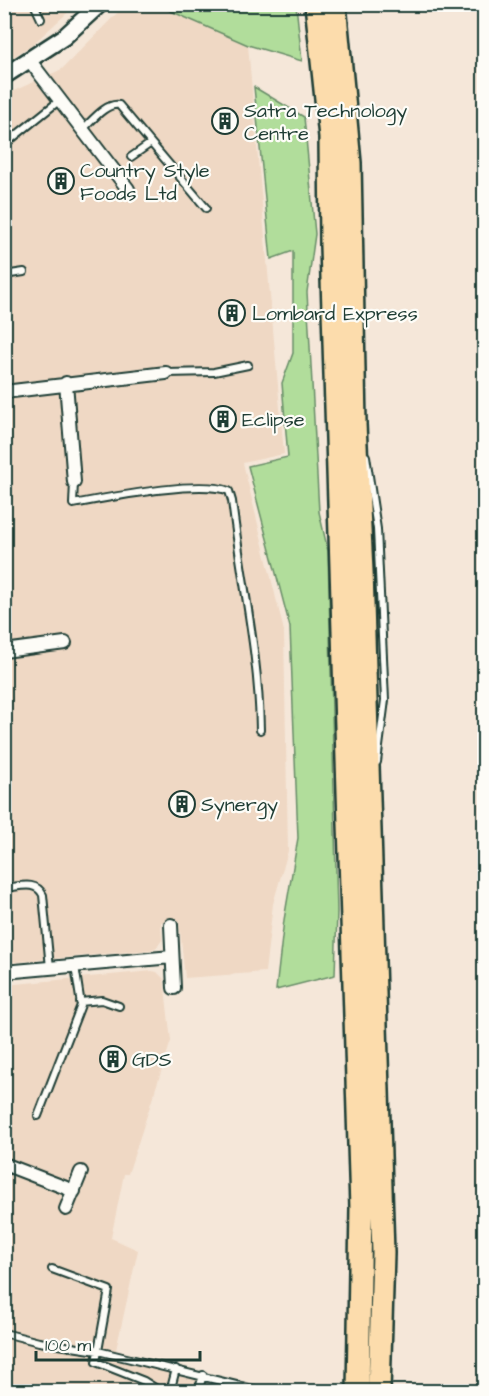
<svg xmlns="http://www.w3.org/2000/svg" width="489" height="1396" viewBox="0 0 489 1396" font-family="'Architects Daughter',sans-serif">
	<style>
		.built { fill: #efd8c4 }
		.green { fill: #b1dd9b; stroke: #688d68; stroke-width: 1.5 }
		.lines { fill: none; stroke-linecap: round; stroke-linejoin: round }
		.service-casing { stroke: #1f3d34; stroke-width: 10 }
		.minor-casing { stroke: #1f3d34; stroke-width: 16 }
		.tertiary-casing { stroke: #1f3d34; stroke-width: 20 }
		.trunk-casing { stroke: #1f3d34; stroke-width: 26 }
		.service { stroke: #fdfcf7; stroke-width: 6 }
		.minor { stroke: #fdfcf7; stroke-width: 12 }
		.tertiary { stroke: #fdfcf7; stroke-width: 15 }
		.trunk { stroke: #fcdcac; stroke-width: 21 }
		.labels { text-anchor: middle; stroke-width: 4.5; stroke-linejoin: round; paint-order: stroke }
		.poi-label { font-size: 20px; fill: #1f3d34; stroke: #fdfcf7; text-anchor: start }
	</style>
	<rect width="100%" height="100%" fill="#f5e7d9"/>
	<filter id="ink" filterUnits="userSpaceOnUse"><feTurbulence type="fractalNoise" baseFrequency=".0167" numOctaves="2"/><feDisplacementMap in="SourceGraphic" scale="12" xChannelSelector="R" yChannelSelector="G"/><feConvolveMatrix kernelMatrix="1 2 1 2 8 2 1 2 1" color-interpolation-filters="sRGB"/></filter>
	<g filter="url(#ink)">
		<path class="built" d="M5 5H76L33 44 5 62Z
			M125 5H157L248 45 284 454 243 463 284 631 288 851 273 904 265 972 185 978 179 920 161 922 162 940 157 947 151 950 5 963V95L62 69Z
			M152 971 157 972 164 979 171 1041 128 1174H124L111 1238 138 1250 114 1359 211 1381 247 1391 5 1392V985Z"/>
		<path class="green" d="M157 5H296L302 61 248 45Z
			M254 87 304 117 315 234 307 292 319 512 328 551 337 912 335 975 276 990 284 920 298 838 290 627 248 466 288 457 282 383 293 353V251L271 259Z"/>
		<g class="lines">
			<defs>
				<path id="service" d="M34 4 41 19
					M82 130C92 121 105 103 119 105L206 208
					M4 145 60 100
					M131 157 151 143
					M4 275 24 272
					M166 373 214 372 248 365
					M366 456 377 529 385 700 377 762
					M74 482 73 504C107 498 200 479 229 491L232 501C241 579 259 652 260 730
					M4 888C19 887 36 880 43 895L50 968
					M80 1002 102 1000 119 1006
					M38 1116 81 1005 75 966
					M52 1269 109 1290 96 1362 144 1381 155 1388V1392
					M4 1333 39 1342 98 1351 265 1392
					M170 1392 176 1369
					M198 1392 203 1375"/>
				<path id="minor" d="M30 61 128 189
					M66 383 74 482
					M4 392 166 373
					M4 651 65 643
					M171 925 174 988
					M4 972 172 957
					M4 1164 74 1191
					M66 1209 81 1172"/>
				<path id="tertiary" d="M4 76 64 37 100 4"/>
				<path id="trunk" d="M316 4 330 137 331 246 361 1208 358 1392
					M335 4 350 163 355 424 362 571 383 1253 379 1392"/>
			</defs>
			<use href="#service" class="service-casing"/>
			<use href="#minor" class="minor-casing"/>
			<use href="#tertiary" class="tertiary-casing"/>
			<use href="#trunk" class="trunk-casing"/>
			<use href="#service" class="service"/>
			<use href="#minor" class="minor"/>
			<use href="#tertiary" class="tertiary"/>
			<use href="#trunk" class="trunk"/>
		</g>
	</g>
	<defs>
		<symbol id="building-ring" viewBox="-11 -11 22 22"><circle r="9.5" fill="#fdfcf7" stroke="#1f3d34" stroke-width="1.5"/><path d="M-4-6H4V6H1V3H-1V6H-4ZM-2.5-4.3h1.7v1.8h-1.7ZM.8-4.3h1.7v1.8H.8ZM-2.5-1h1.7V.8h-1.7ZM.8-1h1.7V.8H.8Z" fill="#1f3d34"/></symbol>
	</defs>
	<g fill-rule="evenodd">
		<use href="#building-ring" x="210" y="106" width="30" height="30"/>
		<use href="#building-ring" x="46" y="166" width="30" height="30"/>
		<use href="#building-ring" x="217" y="298" width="30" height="30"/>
		<use href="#building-ring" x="208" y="404" width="30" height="30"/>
		<use href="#building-ring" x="167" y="789" width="30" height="30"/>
		<use href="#building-ring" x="98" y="1044" width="30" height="30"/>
	</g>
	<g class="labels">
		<g class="poi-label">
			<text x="244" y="117">Satra Technology<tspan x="244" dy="23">Centre</tspan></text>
			<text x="80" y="177">Country Style<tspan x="80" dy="23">Foods Ltd</tspan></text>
			<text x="252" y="320">Lombard Express</text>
			<text x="242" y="426">Eclipse</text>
			<text x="201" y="811">Synergy</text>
			<text x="132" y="1066">GDS</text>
		</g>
	</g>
	<rect width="489" height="1396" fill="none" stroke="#fdfcf7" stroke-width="24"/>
	<rect x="12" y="12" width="465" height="1372" fill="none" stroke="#1f3d34" stroke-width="2" filter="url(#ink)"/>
	<path d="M36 1351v9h164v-9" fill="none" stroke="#1f3d34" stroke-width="3"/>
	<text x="45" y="1351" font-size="18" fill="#1f3d34" stroke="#fdfcf7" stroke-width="4.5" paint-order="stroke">100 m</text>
</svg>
